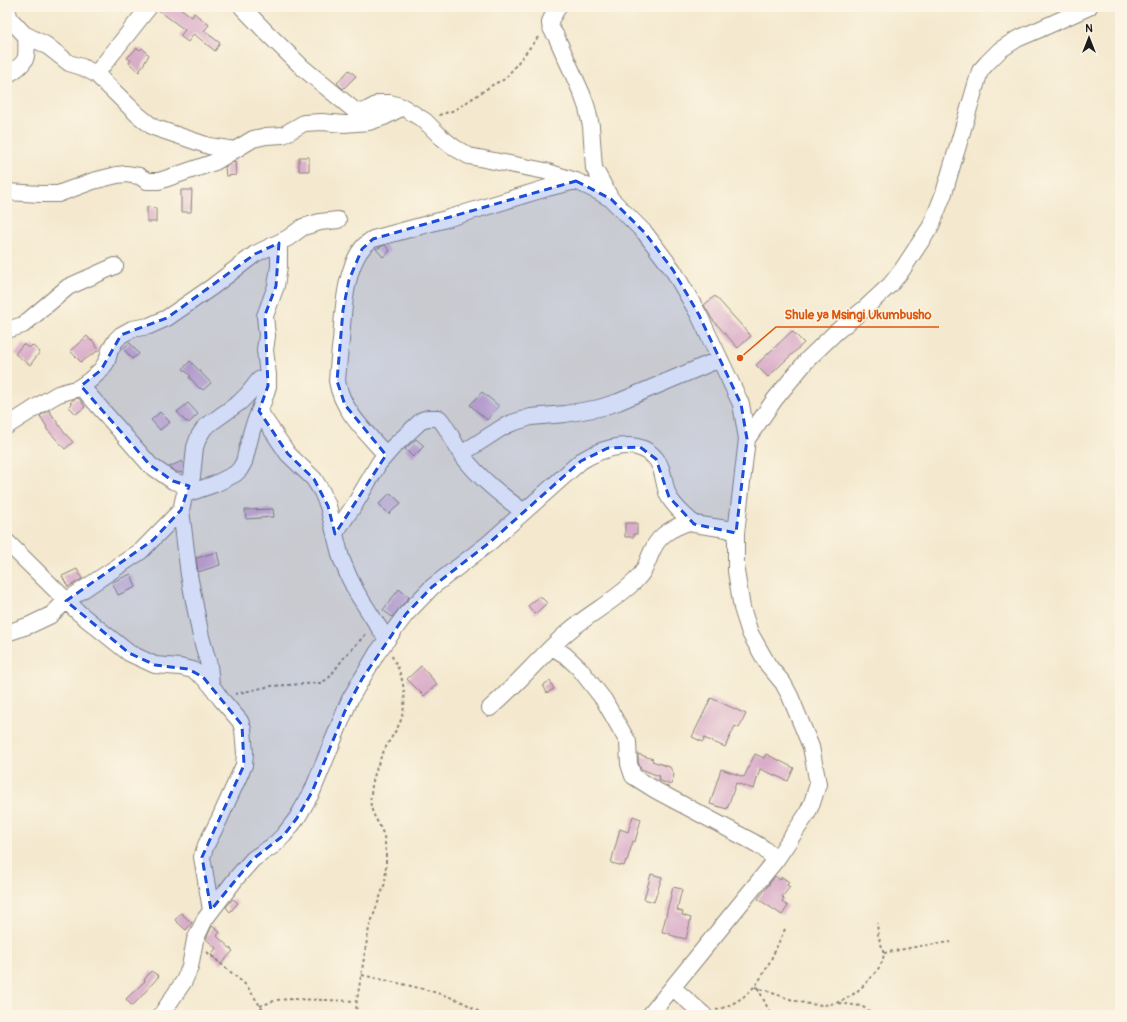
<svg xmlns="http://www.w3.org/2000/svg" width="1127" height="1022" viewBox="0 0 1127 1022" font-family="Pangolin,sans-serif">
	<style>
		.building { fill: #d9acc9 }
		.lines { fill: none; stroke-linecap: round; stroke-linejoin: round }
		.minor-casing { stroke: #888276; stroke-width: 18 }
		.path { stroke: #888276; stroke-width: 2; stroke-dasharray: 3 3; stroke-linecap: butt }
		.minor { stroke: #fff; stroke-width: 16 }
		.marked { fill: #1d4ed8; fill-opacity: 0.2; stroke: #1d4ed8; stroke-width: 3; stroke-dasharray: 8 5; stroke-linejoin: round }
		.leader { fill: none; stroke: #de560d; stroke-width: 1.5 }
		.callout-dot { fill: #de560d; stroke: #fcf5e5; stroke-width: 1.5 }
		.callout-label { font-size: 13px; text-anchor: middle; font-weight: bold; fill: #de560d; stroke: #fcf5e5; stroke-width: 3; stroke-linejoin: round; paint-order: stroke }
	</style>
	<rect width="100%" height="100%" fill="#fcf5e5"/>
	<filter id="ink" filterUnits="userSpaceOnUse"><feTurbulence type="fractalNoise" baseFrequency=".025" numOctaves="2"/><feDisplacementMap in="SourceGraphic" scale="8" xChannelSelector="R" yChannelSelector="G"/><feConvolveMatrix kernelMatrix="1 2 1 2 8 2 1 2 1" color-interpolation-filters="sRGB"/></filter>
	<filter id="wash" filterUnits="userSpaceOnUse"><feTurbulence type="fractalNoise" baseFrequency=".012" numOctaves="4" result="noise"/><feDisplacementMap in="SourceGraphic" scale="16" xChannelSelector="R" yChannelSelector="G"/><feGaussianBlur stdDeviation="0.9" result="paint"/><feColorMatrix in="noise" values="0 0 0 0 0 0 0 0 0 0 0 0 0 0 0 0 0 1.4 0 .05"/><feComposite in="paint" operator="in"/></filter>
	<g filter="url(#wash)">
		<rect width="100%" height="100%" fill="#f4e9cf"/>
		<g id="blocks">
			<path class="building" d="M158 7H179L192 17 194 13 209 25 204 31 220 43 215 51 194 34 188 42 180 36 185 30 158 10Z
				M137 48 140 50 142 48 149 55 139 72 129 63 131 60 127 58Z
				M349 70 356 76 343 89 337 83Z
				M299 157H309V171H299Z
				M235 161 236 175 226 176 225 167Z
				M181 190H192L191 212H181Z
				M147 207 156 208V222H147Z
				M385 245 390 251 383 257 376 249Z
				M715 296 751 336 738 348 712 319 704 305Z
				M792 331 804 343 768 377 756 365Z
				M87 336 91 341 92 340 99 350 81 362 70 351Z
				M130 343 139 354 132 359 123 348Z
				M23 344 29 348 32 345 40 352 30 365 15 354Z
				M190 361 211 383 203 390 201 388 200 389 189 377 191 376 183 369Z
				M482 392 499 406 487 420 470 405Z
				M79 398 85 407 76 414 69 407 72 404 70 403 74 399Z
				M188 403 198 414 189 423 187 421 186 422 177 412Z
				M49 410 63 431 73 442 65 449 46 428 47 427 40 416Z
				M160 412 170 422 160 430 151 420Z
				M416 439 424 446 413 457 405 449Z
				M182 461 184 466 183 473 177 472 169 467Z
				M390 493 401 503 389 514 379 504Z
				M273 509 274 517 246 519 245 510Z
				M625 523H637V534H634V537H625Z
				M217 552 220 565 198 572 196 558Z
				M77 569 82 579 68 587 62 576Z
				M131 574 136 587 118 595 112 582Z
				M399 589 409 597 392 617 383 610Z
				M540 596 547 603 535 614 528 606Z
				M421 666 437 684 424 696 407 679Z
				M550 681 554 689 547 693 543 685Z
				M711 698 746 714 739 728 735 726 725 747 704 738 703 742 692 737Z
				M638 754 653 759 652 761 670 767 674 775 671 785 658 780 659 776 641 769 638 762Z
				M755 754 764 758 766 754 794 768 788 781 760 769 754 789 736 783 727 809 710 804 721 769 744 777Z
				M633 816 641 819 635 842 633 841 627 861 626 860 624 866 611 863 620 829 628 832Z
				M651 874 662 877 654 902 644 899Z
				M775 876 780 880 782 877 789 882 787 885 790 887 782 897 784 899 782 902 788 906 782 915 758 899Z
				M673 887 682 889 677 910 683 912 682 915 691 918 686 939 670 935V933L662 932Z
				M233 899 238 903 230 912 226 907Z
				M181 913 192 923 186 930 175 920Z
				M212 926 220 932 217 936 233 951 221 964 211 955 216 948 206 939Z
				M151 971 159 976 139 999 132 1006 126 999 145 981 144 980Z"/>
		</g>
	</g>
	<g filter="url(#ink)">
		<use href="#blocks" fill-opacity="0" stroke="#888276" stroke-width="1"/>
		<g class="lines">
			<defs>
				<path id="minor" d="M242 7 267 33 303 68 354 110 359 112 365 111 380 103H390L403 107 425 121 441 137 455 148 469 156 545 171 576 181 599 192 611 199 645 233 673 270 699 315 741 404 747 439 736 533V571L742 608 750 633 768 665 783 683 790 696 811 747 818 784 812 803 807 814 776 860 650 1015
					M558 7C551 21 545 21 556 36L582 94 587 108 591 126 594 168 610 197
					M7 9 10 19 24 34 46 45 69 63 82 67 96 74 138 115 153 127 209 146 235 150
					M96 74 149 7
					M7 75C29 61 27 60 26 35
					M7 192 41 194H58L93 181 117 175 126 174 139 176 147 181H159L215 162 253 139 266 136 283 135 304 123 322 122 344 124 369 122 384 117 403 107
					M7 330 23 325 68 287 115 266
					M81 386 150 465 173 481 189 486
					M259 411 288 454 314 479 322 492 328 506 341 558 349 577 357 593 387 640
					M7 426 46 401 58 394 79 388 90 380 101 370 107 361 110 350 116 340 121 335 132 329 149 326 167 318 212 287 255 254 288 238 303 227 320 222 338 220
					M747 439 775 399 808 359 836 332 863 310 891 284 902 270 931 226 944 193 980 71 987 63 1000 50 1017 39 1038 30 1089 7
					M461 454 503 427 512 423 531 417 565 414 599 408 618 402 720 359
					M386 455C367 433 342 411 337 381 338 368 339 355 341 341 343 312 345 254 373 239L446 219 547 188 576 181
					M186 494 215 484 235 474 240 469 244 462 252 430 264 399 268 386V375L265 350 267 336 265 316 276 286 279 266V243
					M335 533 355 504 379 463 392 448 422 420 428 418H439C449 429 454 444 462 455 479 478 501 495 524 512
					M7 542 79 613 129 653 155 665 180 667 193 670 203 677 211 685 221 699 240 721 243 729 245 753 244 765 219 820 206 845 202 857 211 910
					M7 633 30 625 51 615 66 601 141 551 181 510
					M552 647 565 655 579 668 604 700 628 742 629 764 633 776 657 791 753 842 763 848 776 860
					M211 685 209 665 201 637 189 575 181 510 184 497 192 477 195 447 199 436 205 427 240 402 248 394 259 380 268 375
					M490 708C518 684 541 655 569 631 590 613 616 600 635 581 647 569 646 563 653 549 660 533 675 527 691 521
					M673 988 704 1015
					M161 1015 184 981 190 967 195 940 205 919 238 876 253 859 274 845 284 835 297 818 312 792 350 699 377 653 406 614 432 587 489 543 581 461C602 448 638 436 656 459 665 470 663 486 669 497 674 506 686 517 694 524L727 529 736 533"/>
			</defs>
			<use href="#minor" class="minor-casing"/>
			<path class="path" d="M439 115 455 110 494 84 505 79 539 36
				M235 694 271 686 320 683 328 679 346 655 367 633
				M207 952 247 986 266 1015
				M884 953 920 946 951 942
				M362 975C395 983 428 988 460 1001 469 1005 476 1010 484 1015
				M755 987C796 1000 829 1021 865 984 872 976 880 969 883 959 885 951 880 943 878 935 877 931 878 927 877 923
				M758 988 771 1015
				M839 1003 861 1006 877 1015
				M260 1006 277 1000 292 999 356 1001
				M716 1010C761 997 767 965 786 927
				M358 1015 356 1006 369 928 385 883C386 868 387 852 384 837 380 821 368 814 371 794 372 779 379 759 387 745 392 736 400 726 402 716 408 696 402 671 391 655"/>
			<use href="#minor" class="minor"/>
		</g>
	</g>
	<path class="marked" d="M576 181 611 199 645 233 673 270 699 315 741 404 747 439 736 533 694 524 669 497 656 459 640 447 608 448 581 461 489 543 432 587 406 614 362 679 345 711 312 792 297 818 284 835 253 859 211 910 202 857 244 765 242 725 203 677 188 669 155 665 129 653 66 601 153 540 181 510 189 486 173 481 150 465 81 386 101 370 121 335 167 318 255 254 279 243 276 286 265 315 268 386 259 411 288 454 314 479 328 506 335 534 386 455 345 405 337 381 343 310 349 280 362 249 373 239Z"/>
	<path class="leader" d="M740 358L776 327H939"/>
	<circle class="callout-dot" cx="740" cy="358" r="4"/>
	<g class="callout-label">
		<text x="858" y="319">Shule ya Msingi Ukumbusho</text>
	</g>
	<rect width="1127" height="1022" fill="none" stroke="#fcf5e5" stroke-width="24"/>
	<g transform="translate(1089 38)" stroke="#fcf5e5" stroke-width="3" paint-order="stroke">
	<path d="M0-3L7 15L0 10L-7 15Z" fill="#1c1c1c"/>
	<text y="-6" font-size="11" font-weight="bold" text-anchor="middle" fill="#1c1c1c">N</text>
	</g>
</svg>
